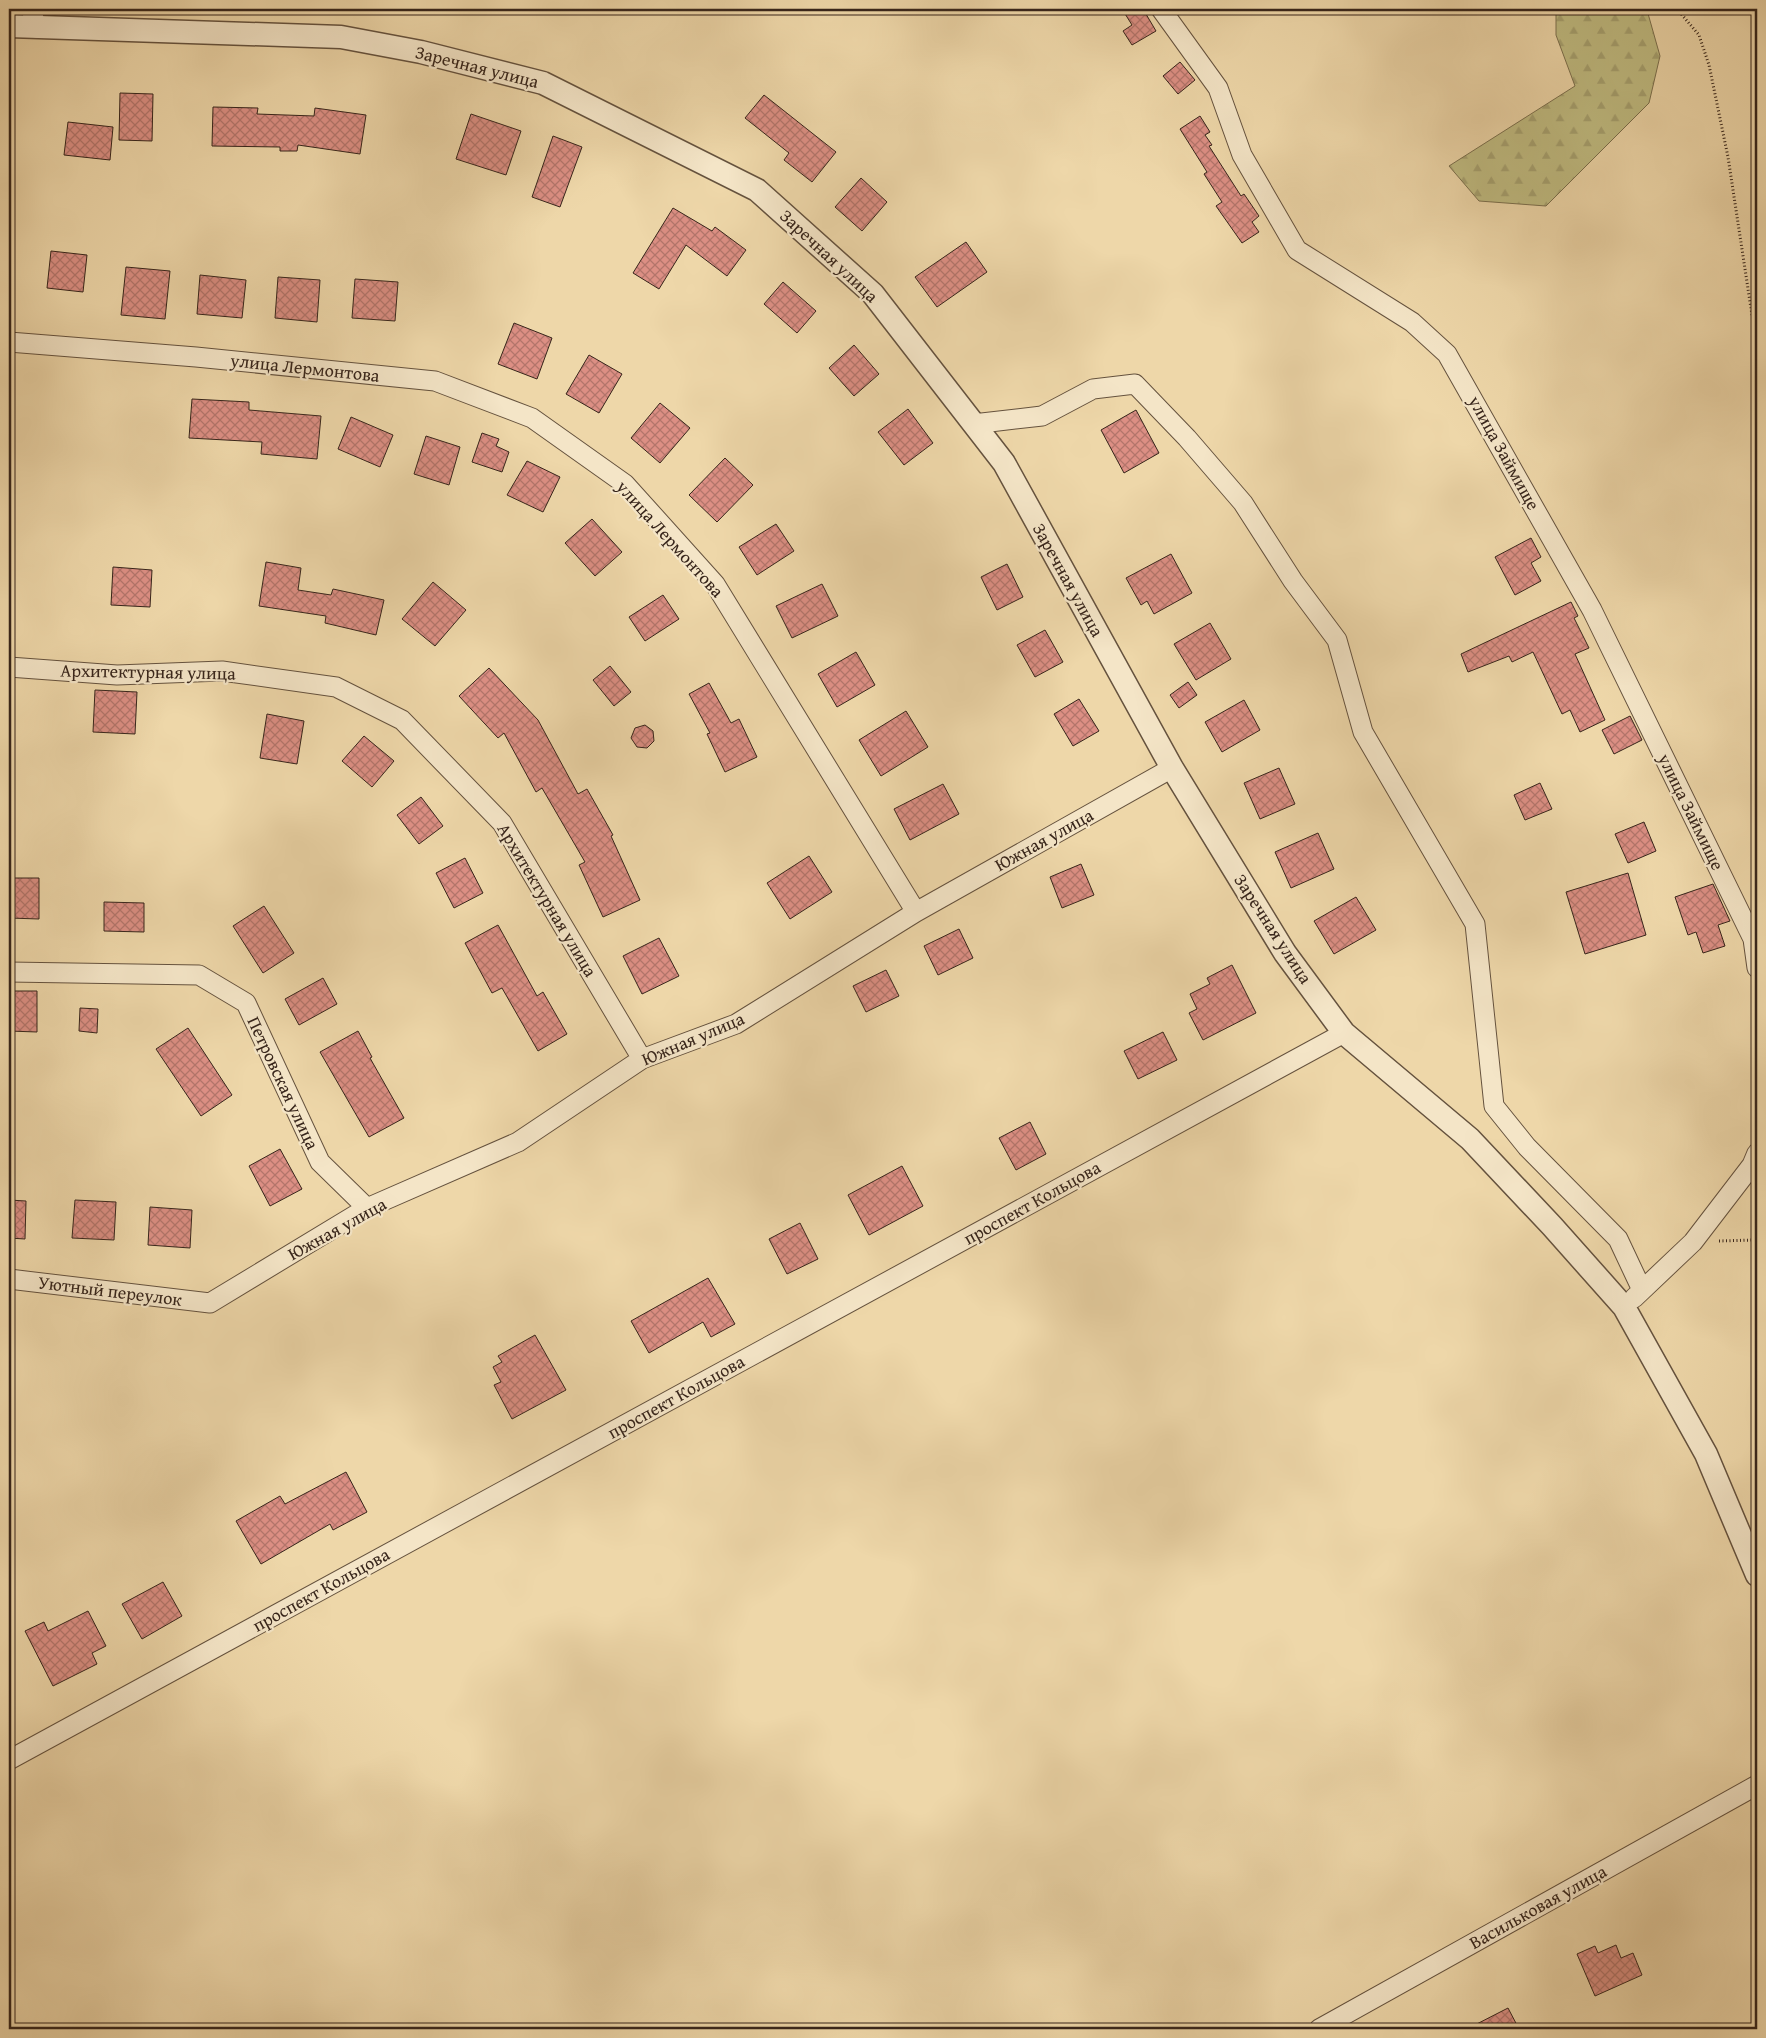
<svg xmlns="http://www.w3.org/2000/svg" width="1766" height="2038" viewBox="0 0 1766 2038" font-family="'Gentium Book Plus',serif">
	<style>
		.forest { fill: url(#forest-firs); stroke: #7c704e }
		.building { fill: url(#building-cross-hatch); stroke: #37251b }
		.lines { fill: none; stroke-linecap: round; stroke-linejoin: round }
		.minor-casing { stroke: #65523e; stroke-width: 21 }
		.tertiary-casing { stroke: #65523e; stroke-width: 25 }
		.path { stroke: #37251b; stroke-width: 3; stroke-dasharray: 1 2.5; stroke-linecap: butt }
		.minor { stroke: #f4e5c7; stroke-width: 19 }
		.tertiary { stroke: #f4e5c7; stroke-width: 22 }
		.labels { text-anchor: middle; stroke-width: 4.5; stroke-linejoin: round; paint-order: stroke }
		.street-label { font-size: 18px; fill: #37251b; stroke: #f4e5c7 }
	</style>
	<defs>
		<pattern id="forest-firs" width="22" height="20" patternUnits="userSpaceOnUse" patternTransform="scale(1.25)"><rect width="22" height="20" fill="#c0bc82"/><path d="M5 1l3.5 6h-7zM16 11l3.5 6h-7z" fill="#a6a170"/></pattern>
		<pattern id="building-cross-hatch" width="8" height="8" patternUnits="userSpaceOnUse" patternTransform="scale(1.25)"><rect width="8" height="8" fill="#dc8f84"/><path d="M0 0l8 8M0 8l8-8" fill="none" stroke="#b3756b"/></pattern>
	</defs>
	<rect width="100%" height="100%" fill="#eed7a9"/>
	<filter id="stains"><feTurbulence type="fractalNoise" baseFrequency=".004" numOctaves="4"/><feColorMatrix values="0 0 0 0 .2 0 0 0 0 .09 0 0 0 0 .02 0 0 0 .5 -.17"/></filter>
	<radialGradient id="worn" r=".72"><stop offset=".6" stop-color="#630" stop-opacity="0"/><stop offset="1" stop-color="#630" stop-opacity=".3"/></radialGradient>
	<path class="forest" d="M1556 9 1647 10 1660 56 1649 103 1546 206 1479 201 1449 166 1575 86 1556 35Z"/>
	<path class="building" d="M1122 9H1143L1156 31 1132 45 1123 31 1132 25Z
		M1180 62 1195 80 1178 94 1163 76Z
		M120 93 153 94 152 141 119 140Z
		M764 95 836 152 812 182 784 160 789 153 745 118Z
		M213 107 258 108 257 114 314 116 315 108 366 115 360 154 298 145 297 151H280V147L212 146Z
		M471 114 521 131 506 175 456 159Z
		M1200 116 1210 132 1205 135 1212 145 1209 146 1241 196 1244 194 1259 216 1252 222 1259 232 1242 243 1216 206 1222 202 1204 174 1207 172 1180 129Z
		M68 122 113 127 110 160 64 155Z
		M553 136 582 147 560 207 532 197Z
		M861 178 887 202 862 231 835 207Z
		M673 208 712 231 715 227 746 250 727 276 686 245 659 289 633 273Z
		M966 242 987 272 937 307 915 277Z
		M51 251 87 255 83 292 47 288Z
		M126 267 170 271 165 319 121 315Z
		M200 275 246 280 242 318 197 314Z
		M278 277 320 280 317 322 275 318Z
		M355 279 398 282 395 321 352 318Z
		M783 282 816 311 797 333 764 304Z
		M514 323 552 338 537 379 498 364Z
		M854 345 879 374 854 396 829 368Z
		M589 355 622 374 599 413 566 394Z
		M192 399 249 402V410L321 416 317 459 261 454 262 442 189 438Z
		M660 403 690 428 660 463 631 438Z
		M908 409 933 443 904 465 878 432Z
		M1136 410 1159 453 1124 473 1101 430Z
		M351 417 393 435 380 467 338 449Z
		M482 433 499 439 496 446 509 452 502 472 472 462Z
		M426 436 460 447 449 485 414 474Z
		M725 458 753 485 717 522 689 495Z
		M527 461 560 477 543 512 507 495Z
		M592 519 622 552 595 576 565 543Z
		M776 524 794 551 757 575 739 547Z
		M1531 538 1541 557 1531 563 1541 581 1515 595 1495 557Z
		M1171 554 1192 593 1154 614 1147 601 1141 605 1126 578Z
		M266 562 301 568 298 590 331 595 333 589 384 600 376 635 325 623 326 616 259 606Z
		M1007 564 1023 597 997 610 981 577Z
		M113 567 152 570 150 607 111 605Z
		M433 582 466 610 435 646 402 619Z
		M822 584 838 616 792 638 776 606Z
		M663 595 679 619 645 641 629 617Z
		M1571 602 1578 616 1574 618 1589 648 1575 654 1605 720 1580 732 1570 710 1562 714 1533 652 1512 662 1509 656 1468 672 1461 654Z
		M1210 623 1231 659 1196 680 1174 644Z
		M1045 630 1063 662 1035 677 1017 645Z
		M856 652 875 685 837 707 818 674Z
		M610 666 631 692 614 706 593 680Z
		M489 668 538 720 578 794 587 789 613 835 611 836 640 900 603 917 579 865 585 862 542 788 536 792 504 733 498 738 459 696Z
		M1188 682 1197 695 1179 708 1170 695Z
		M709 683 731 723 739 719 757 757 725 772 707 734 710 733 689 694Z
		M95 690 137 692 135 734 93 732Z
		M1079 699 1099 731 1073 746 1054 714Z
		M1244 700 1260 730 1222 752 1205 722Z
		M906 711 928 747 881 776 859 740Z
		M267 714 304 721 297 764 260 758Z
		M1630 716 1642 740 1614 754 1602 730Z
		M645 725 653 731 654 741 647 748 637 747 631 738 635 728Z
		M364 736 394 761 372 787 342 761Z
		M1279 768 1295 804 1260 819 1244 783Z
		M1540 783 1552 809 1525 820 1514 795Z
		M943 784 959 814 910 840 894 809Z
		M421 797 443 826 419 844 397 815Z
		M1644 822 1656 851 1628 863 1615 834Z
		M1318 833 1334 869 1291 888 1275 852Z
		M809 856 832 892 790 919 767 883Z
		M465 858 483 893 454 908 436 873Z
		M1081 864 1094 895 1062 908 1050 877Z
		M1628 873 1646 935 1585 954 1566 892Z
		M9 878H39V919L9 918Z
		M1713 884 1730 921 1718 925 1725 946 1703 953 1696 932 1688 935 1675 897Z
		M1356 897 1376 930 1334 954 1314 921Z
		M104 902 144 903V932L104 931Z
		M264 906 294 953 263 973 233 926Z
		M498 925 537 996 543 992 567 1034 538 1051 502 988 492 993 465 943Z
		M959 929 973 958 938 975 924 946Z
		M659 938 679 976 642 994 623 956Z
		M1232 965 1256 1013 1203 1040 1189 1013 1197 1009 1190 994 1210 984 1207 978Z
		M886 970 899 996 866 1012 853 986Z
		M323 978 337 1004 299 1025 285 999Z
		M9 991H37V1032L9 1031Z
		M80 1008 98 1009 97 1033 79 1031Z
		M188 1028 232 1095 201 1116 156 1049Z
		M358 1031 372 1057 370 1058 404 1118 369 1137 320 1052Z
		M1163 1032 1177 1060 1138 1079 1124 1051Z
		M1030 1122 1046 1154 1016 1170 999 1138Z
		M280 1149 302 1189 270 1206 249 1166Z
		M902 1166 923 1206 869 1235 848 1195Z
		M9 1200 26 1201 25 1239 9 1238Z
		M75 1200 116 1202 114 1240 72 1238Z
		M150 1207 192 1210 190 1248 148 1245Z
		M800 1223 818 1259 787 1274 769 1239Z
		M708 1278 735 1324 711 1337 703 1322 649 1353 631 1321Z
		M535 1335 566 1390 512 1419 494 1385 501 1382 493 1367 502 1362 498 1356Z
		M346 1472 367 1512 333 1530 330 1524 261 1564 236 1521 280 1496 285 1504Z
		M163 1582 182 1616 142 1639 122 1604Z
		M88 1611 106 1646 92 1653 97 1664 53 1686 25 1631 44 1622 48 1631Z
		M1616 1945 1621 1958 1633 1953 1642 1975 1595 1996 1577 1954 1595 1946 1598 1953Z
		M1508 2008 1519 2029H1467Z"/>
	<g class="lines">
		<defs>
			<path id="minor" d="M31 9 37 28
				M1161 9 1218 88 1242 155 1297 250 1412 322 1447 354 1592 610 1753 939 1757 968
				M9 342 196 357 435 381 532 418 625 484 715 584 916 912
				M973 424 1042 416 1093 389 1135 384 1187 438 1243 503 1293 581 1337 640 1363 732 1475 924 1494 1106 1527 1147 1618 1239 1642 1290
				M9 667 117 675 222 671 336 687 402 720 502 823 642 1059
				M9 972 199 975 246 1003 320 1162 367 1208
				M9 1279 210 1303 367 1208 518 1142 642 1059 736 1024 916 912 1172 768
				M1634 1298 1693 1242 1752 1165 1757 1153
				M9 1760 1344 1033
				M1319 2029 1757 1785"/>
			<path id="tertiary" d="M9 26 341 37 421 52 543 83 757 190 873 294 1004 463 1172 768 1285 953 1344 1033 1470 1139 1552 1226 1624 1307 1706 1454 1757 1575"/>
		</defs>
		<use href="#minor" class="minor-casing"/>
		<use href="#tertiary" class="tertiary-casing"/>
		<path class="path" d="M1677 9 1699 35 1709 65 1728 157 1757 348
			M1719 1241 1753 1240 1757 1237"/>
		<use href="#minor" class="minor"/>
		<use href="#tertiary" class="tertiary"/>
	</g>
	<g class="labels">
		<g class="street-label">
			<text transform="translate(477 67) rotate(14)" y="6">Заречная улица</text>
			<text transform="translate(829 256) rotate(43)" y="6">Заречная улица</text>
			<text transform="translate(305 368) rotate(6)" y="6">улица Лермонтова</text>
			<text transform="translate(1504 453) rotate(61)" y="6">улица Займище</text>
			<text transform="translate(670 539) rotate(48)" y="6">улица Лермонтова</text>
			<text transform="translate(1068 580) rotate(61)" y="6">Заречная улица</text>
			<text transform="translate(148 672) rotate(1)" y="6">Архитектурная улица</text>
			<text transform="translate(1691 812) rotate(64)" y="6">улица Займище</text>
			<text transform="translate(1044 840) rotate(-29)" y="6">Южная улица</text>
			<text transform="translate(547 900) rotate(59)" y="6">Архитектурная улица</text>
			<text transform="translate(1273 929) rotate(57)" y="6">Заречная улица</text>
			<text transform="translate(693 1039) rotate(-23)" y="6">Южная улица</text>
			<text transform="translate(283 1083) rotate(65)" y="6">Петровская улица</text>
			<text transform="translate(1032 1203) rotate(-29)" y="6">проспект Кольцова</text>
			<text transform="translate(337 1229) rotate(-29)" y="6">Южная улица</text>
			<text transform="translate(110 1291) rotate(7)" y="6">Уютный переулок</text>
			<text transform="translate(676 1397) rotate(-29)" y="6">проспект Кольцова</text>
			<text transform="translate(321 1590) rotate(-29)" y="6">проспект Кольцова</text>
			<text transform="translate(1538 1907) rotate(-29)" y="6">Васильковая улица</text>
		</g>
	</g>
	<rect width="1766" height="2038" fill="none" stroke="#eed7a9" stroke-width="30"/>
	<rect x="10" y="10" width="1746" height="2018" fill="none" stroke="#37251b" stroke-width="2.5"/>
	<rect x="15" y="15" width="1736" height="2008" fill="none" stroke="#37251b"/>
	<rect width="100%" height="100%" filter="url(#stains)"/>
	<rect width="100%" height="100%" fill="url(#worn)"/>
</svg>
